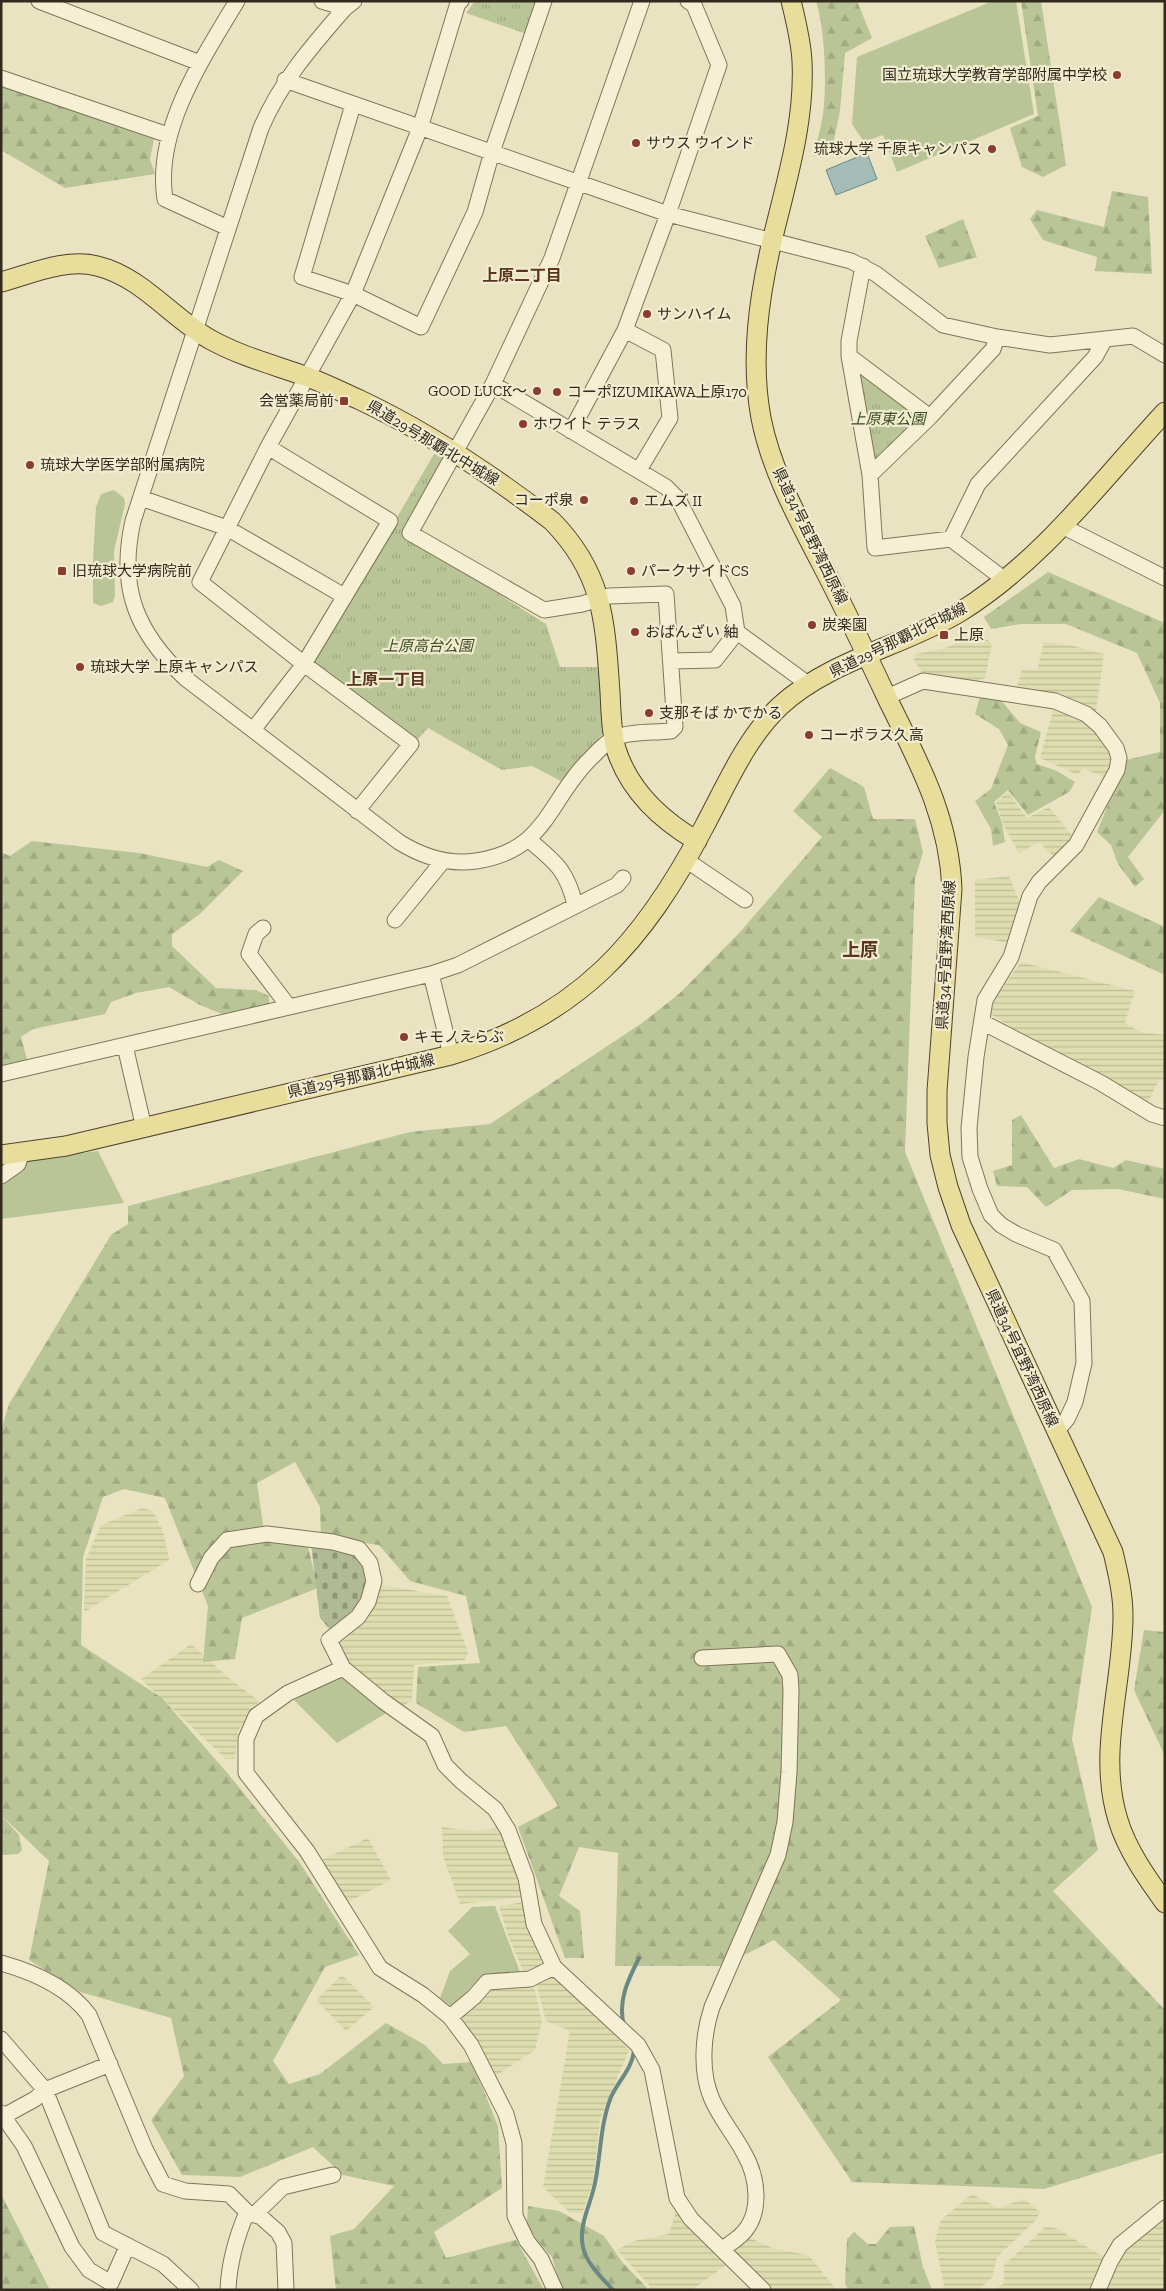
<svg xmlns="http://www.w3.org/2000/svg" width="1166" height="2291" viewBox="0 0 1166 2291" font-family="'Zilla Slab','Noto Sans JP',serif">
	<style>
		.farmland { fill: url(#farmland-rules) }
		.grass { fill: #b9c596 }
		.forest { fill: url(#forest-firs) }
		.cemetery { fill: url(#cemetery-stones) }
		.park { fill: url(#park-tufts) }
		.water { fill: #a3bcb8; stroke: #6b8885 }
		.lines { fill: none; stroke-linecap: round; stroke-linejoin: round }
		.stream { stroke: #6b8885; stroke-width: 4 }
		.minor-casing { stroke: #80745a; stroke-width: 17 }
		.major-casing { stroke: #4e422e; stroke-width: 21 }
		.minor { stroke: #f5f0d3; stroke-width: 15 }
		.major { stroke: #e9dd9b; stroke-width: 19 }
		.poi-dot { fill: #893d30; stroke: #f1ecd0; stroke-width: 2 }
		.labels { text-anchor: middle; stroke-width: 4.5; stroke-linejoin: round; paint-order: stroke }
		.poi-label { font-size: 15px; fill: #312a1d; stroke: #f1ecd0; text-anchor: start }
		.park-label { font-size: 15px; font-style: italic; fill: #3d4c26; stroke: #f1ecd0 }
		.street-label { font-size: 15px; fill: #312a1d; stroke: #f1ecd0 }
		.neighbourhood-label { font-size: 16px; font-weight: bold; fill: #5a3521; stroke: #f1ecd0 }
		.quarter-label { font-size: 18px; font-weight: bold; fill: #5a3521; stroke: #f1ecd0 }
	</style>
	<defs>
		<pattern id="farmland-rules" width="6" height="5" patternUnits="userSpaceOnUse" patternTransform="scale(1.25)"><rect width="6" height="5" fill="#ddddaf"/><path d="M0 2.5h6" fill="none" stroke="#bebe96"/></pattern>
		<pattern id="forest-firs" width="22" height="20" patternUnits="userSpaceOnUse" patternTransform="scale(1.25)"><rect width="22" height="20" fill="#b9c596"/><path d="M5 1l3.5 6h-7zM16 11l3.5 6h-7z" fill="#a0a981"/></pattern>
		<pattern id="cemetery-stones" width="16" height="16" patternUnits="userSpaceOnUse" patternTransform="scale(1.25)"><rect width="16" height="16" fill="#b0bb95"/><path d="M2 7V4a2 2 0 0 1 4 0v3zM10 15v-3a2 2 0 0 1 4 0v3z" fill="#909879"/></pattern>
		<pattern id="park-tufts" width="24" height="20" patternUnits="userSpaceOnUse" patternTransform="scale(1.25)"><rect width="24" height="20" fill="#b9c596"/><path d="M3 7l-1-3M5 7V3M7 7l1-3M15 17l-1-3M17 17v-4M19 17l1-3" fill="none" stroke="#a0a981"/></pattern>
	</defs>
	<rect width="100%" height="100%" fill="#e9e3c1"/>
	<path class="farmland" d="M976 630 992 644 985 678 975 682 922 673 914 660 916 654 942 649 965 640Z
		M1044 642 1070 645 1104 654 1096 711 1057 695 1016 690 1022 669 1037 670Z
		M1054 707 1081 717 1112 750V767L1105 778 1083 768 1078 775 1040 758Z
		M1008 792 1027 818 1049 807 1073 837 1054 857 1039 842 1019 853 1003 824 996 802Z
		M1009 876 1020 903 1010 943 975 937V880Z
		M1021 962 1135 991 1125 1023 1140 1032 1165 1035V1080H1159L1147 1104 1045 1051 991 1014 994 999Z
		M142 1508 153 1511 163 1531 169 1560 84 1612 86 1559 101 1525Z
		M381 1585 447 1596 468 1652 465 1660 414 1665 412 1700 402 1707 350 1670 339 1644 368 1619Z
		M191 1644 230 1679 259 1701 238 1731 235 1759H226L141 1679Z
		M442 1827 472 1831 500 1828 521 1876 524 1897 460 1904 443 1856Z
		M368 1838 391 1880 344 1904 321 1860Z
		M525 1902 530 1929 545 1967 525 1975 507 1933 499 1906Z
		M342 1975 374 2007 346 2031 316 2000Z
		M557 1975 629 2050 600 2119 593 2182 582 2214 569 2212 543 2187 570 2031 546 2021 536 1982Z
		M492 1986H534L542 2022 535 2050 494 2077 458 2018Z
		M972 2194 998 2208 1024 2199 1040 2212 1036 2220 997 2257 992 2278 978 2290H945L935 2241 941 2220Z
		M676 2211 726 2265 692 2290H648L650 2286 617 2250 634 2241 669 2234Z
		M1163 2216 1165 2220V2255L1160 2259 1165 2267V2290H1104L1126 2247Z
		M1045 2227 1056 2228 1107 2259 1091 2290H994L1004 2283V2265Z
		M750 2238 775 2249 808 2255 837 2290H772L729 2249Z"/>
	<path class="grass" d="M993 1H1016L1034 114 897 172 883 135 864 142 852 124 857 57Z
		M114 490 124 498 125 504 114 551 115 596 113 602 101 606 93 603V560L96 507 101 494Z
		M98 1151 124 1203 1 1219V1182L25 1161Z
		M340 1674 388 1712 337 1743 294 1700Z
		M495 1906 520 1972 484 1974 452 2007 440 1998 450 1971 470 1954 448 1931 472 1907Z"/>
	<path class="forest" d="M816 1H857L872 38 845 53 840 111 831 154 813 156C817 142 821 128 823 114 827 85 825 29 816 1Z
		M1021 1H1041L1066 165 1043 177 1022 167 1010 128 1038 116Z
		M1 86 154 139 150 159 155 174 65 188 1 150Z
		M1112 191 1148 197 1152 274 1095 271 1097 257 1043 240 1030 219 1037 210 1104 227Z
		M963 219 977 257 939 268 925 236Z
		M1048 572 1165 623V810L1128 857 1144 879 1135 887 1118 864 1111 845 1097 832 1126 760 1160 752V703L1137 653 1066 624H1021L991 629 984 617Z
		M980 697 1000 699 1020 723 1041 732 1035 757 1037 764 1057 771 1075 782 1069 792 1028 815 1008 790 994 802 1002 823 1005 842 993 846 991 829 975 801 991 789 1008 745 999 729 975 714Z
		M830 768 864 787 873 819H915L923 852 915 879 905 1152 1092 1607 1072 1739 1098 1850 1053 1891 1165 2010V2152L1044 2189 852 2182 768 2057 841 2000 774 1940 722 1966H615L618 1853 579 1847 559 1896 580 1911 584 1958H565L518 1827 558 1806 506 1726 464 1732 416 1703 418 1667 480 1663 466 1596 410 1581 379 1545 321 1537 320 1507 295 1462 257 1483 265 1539 307 1543 318 1588 242 1618 235 1659 203 1662 208 1606 165 1498 124 1489 103 1497 83 1557 81 1645 162 1698 229 1775 300 1863 359 1955 325 1967 273 2061 289 2084 320 2074 386 2023 425 2045 443 2064 472 2062 498 2126 502 2188 434 2232 446 2258 516 2240 544 2290H336L330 2236 354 2229 394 2186 343 2175 313 2147 240 2177 182 2175 151 2120 184 2076 171 2018 80 1992 29 1960 49 1861 1 1815V1431L9 1404 111 1235 128 1224V1206L410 1132 490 1124 642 1023 679 994 741 931 822 837 793 811Z
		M32 841 139 853 207 867 219 860 243 871 200 914 172 934V946L216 988 256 990 269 996V1006L232 1018 200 1005 169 987 136 993 111 1002 105 1014 33 1029 21 1037 28 1063 1 1071V852L10 856Z
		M1099 897 1165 927V975L1070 931Z
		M1021 1115 1054 1168 1079 1159 1113 1168 1126 1160 1165 1169V1199L1118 1189 1072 1190 1046 1207 1027 1187 997 1186 993 1171 1012 1165V1120Z
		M1144 1630 1165 1632V1756L1134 1690Z
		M1 2194 50 2290H1Z
		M528 2206 559 2211 604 2236 623 2263 647 2288 646 2290H567L561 2288 552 2257 537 2240 527 2224Z
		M914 2226 923 2267 932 2290H848L845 2283 847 2239 854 2232 868 2244H876L890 2227Z"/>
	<path class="cemetery" d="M311 1544 357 1551 370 1582 356 1614 332 1632 320 1618Z"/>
	<path class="park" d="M475 1H537L527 34 466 13Z
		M849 356 930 417 870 475Z
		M437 449 447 465 406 536 546 624 560 667H602L606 730 561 781 532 766 502 770 428 728 417 740 311 664Z
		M1 1815 19 1835 22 1850 18 1854 1 1855Z"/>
	<path class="water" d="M867 153 877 179 836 195 826 170Z"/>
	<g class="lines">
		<path class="stream" d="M624 2025C617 2001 629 1978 639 1958
			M613 2290C602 2278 586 2263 583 2247 578 2225 591 2204 595 2183 601 2154 600 2125 611 2097 618 2081 633 2068 634 2049"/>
		<defs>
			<path id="minor" d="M39 1 200 63
				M322 1 345 8
				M354 1 345 8C312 46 281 81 261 128L133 521C118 588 136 632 185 678L399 842C423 857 448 865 476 861 547 851 548 800 591 758 598 751 605 743 614 738 631 731 653 733 671 731L675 727 666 594 609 596 582 604 544 610 410 533 493 384 552 258 642 1
				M1 78 168 135
				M285 80 668 214 851 261 876 274 943 325 997 337 1050 345 1133 336 1165 355
				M353 105 302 277 353 294 421 327 475 212 492 152 544 1
				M228 228 165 199C154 130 203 58 237 1
				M625 330 663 350 670 418 639 470
				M849 356V341L863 266
				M493 384 666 487 678 499 733 606 737 632 808 684
				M930 417 849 356 870 475 875 548 951 539 1005 580
				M571 431 625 330 668 214 719 65 694 5 688 1
				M870 475 930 417 993 349 997 337
				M141 498 227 528 344 596
				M1062 526 1165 578
				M951 539 978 484 1095 357 1105 339
				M671 661 715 660 737 632
				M887 697 923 681 1055 701 1086 714 1100 726 1116 748 1119 758 1117 770 1076 845 1039 882 1030 896 1011 957 985 1000 976 1057 969 1128 970 1157 980 1189 991 1215 1001 1225 1016 1234 1054 1250 1082 1301 1084 1363 1075 1402 1067 1419 1056 1432
				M253 730 304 664 390 521 268 447
				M357 811 411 744 304 664 200 582 268 447 353 294 420 128 458 3 461 1
				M529 840C555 862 567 870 575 905
				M686 860 745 900
				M395 920 443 861
				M263 928 256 934 249 954 289 1007
				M431 974 451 1055
				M982 1022 1101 1083 1152 1114 1165 1118
				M125 1046 144 1128
				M1 1074 431 974 458 965 617 885 623 878
				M1 1176 18 1164 22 1152
				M198 1584 211 1558 227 1540 267 1534 333 1542 359 1549 370 1563 374 1581 368 1602 358 1617 329 1640 343 1668 383 1701 432 1736 445 1765 461 1781 495 1809 508 1830 526 1878 534 1924 554 1967 638 2045 652 2070 677 2198 691 2219 763 2290
				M702 1658 778 1654 790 1675 791 1691 789 1772 785 1822 778 1855 712 2007C703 2034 700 2070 711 2097 719 2117 734 2134 744 2153 758 2177 763 2214 741 2235 736 2240 729 2244 723 2249
				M343 1668 288 1693 256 1716 246 1739V1773L307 1851 380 1968 423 1995 450 2017 471 2045 506 2114 514 2143 515 2216 527 2241 541 2259 555 2290
				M1 1963C33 1972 69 1988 89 2015L145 2149 163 2184 185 2191 229 2194 247 2212 261 2217 278 2232 284 2243 286 2290
				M450 2017 474 1997 487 1982 530 1979 554 1967
				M1 2039 45 2090 103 2233 163 2264 191 2290
				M1 2113 24 2146 72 2247 89 2270 111 2283 127 2247
				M4 2116 35 2099 45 2090 110 2064
				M254 2215 283 2187 333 2175
				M228 2290C229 2262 236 2238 247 2212
				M1098 2290 1110 2262 1120 2245 1165 2208"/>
			<path id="major" d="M791 1C796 21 801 41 802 61 805 121 787 179 773 237 759 296 750 358 761 418 771 469 796 515 820 561 844 607 866 653 888 700 919 763 949 817 952 889L937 1091V1123L940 1155 948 1187 961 1225 1113 1552C1118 1573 1123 1594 1123 1616 1123 1685 1097 1752 1118 1820 1127 1850 1147 1878 1165 1903
				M1 282C31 274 66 258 97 266 143 277 173 320 213 341 243 357 274 365 305 376 324 383 342 392 360 400 428 432 492 475 552 521 604 574 605 622 610 692 611 711 611 731 616 749 629 790 661 820 697 841
				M1 1155 66 1146 451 1055C579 1016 644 942 704 827 726 786 746 738 780 706 830 660 903 646 960 612 1042 561 1100 482 1165 412"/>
		</defs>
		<use href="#minor" class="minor-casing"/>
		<use href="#major" class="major-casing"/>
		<use href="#minor" class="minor"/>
		<use href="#major" class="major"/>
	</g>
	<g class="poi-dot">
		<circle cx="1117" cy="75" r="5"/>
		<circle cx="636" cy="143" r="5"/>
		<circle cx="992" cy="149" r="5"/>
		<circle cx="647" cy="314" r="5"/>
		<circle cx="537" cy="391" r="5"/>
		<circle cx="557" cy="392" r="5"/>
		<rect x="339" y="396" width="10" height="10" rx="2.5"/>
		<circle cx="523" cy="424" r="5"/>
		<circle cx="30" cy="465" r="5"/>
		<circle cx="584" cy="500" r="5"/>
		<circle cx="634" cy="501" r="5"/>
		<rect x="57" y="566" width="10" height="10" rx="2.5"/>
		<circle cx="631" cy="571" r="5"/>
		<circle cx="812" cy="625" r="5"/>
		<circle cx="635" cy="632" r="5"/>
		<rect x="939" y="630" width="10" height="10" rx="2.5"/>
		<circle cx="80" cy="667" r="5"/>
		<circle cx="649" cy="713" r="5"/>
		<circle cx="809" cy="735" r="5"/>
		<circle cx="404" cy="1037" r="5"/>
	</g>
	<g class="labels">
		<g class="poi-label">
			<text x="1107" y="80" text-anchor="end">国立琉球大学教育学部附属中学校</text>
			<text x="646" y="148">サウス ウインド</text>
			<text x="982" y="154" text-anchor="end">琉球大学 千原キャンパス</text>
			<text x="657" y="319">サンハイム</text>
			<text x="527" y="396" text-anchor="end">GOOD LUCK～</text>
			<text x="567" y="397">コーポIZUMIKAWA上原170</text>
			<text x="334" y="406" text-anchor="end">会営薬局前</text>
			<text x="533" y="429">ホワイト テラス</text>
			<text x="40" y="470">琉球大学医学部附属病院</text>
			<text x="574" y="505" text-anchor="end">コーポ泉</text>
			<text x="644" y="506">エムズ II</text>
			<text x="72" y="576">旧琉球大学病院前</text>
			<text x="641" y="576">パークサイドCS</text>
			<text x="822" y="630">炭楽園</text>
			<text x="645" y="637">おばんざい 紬</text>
			<text x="954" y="640">上原</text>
			<text x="90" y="672">琉球大学 上原キャンパス</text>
			<text x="659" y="718">支那そば かでかる</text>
			<text x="819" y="740">コーポラス久高</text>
			<text x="414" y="1042">キモノえらぶ</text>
		</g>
		<g class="park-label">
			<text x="888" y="424">上原東公園</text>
			<text x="428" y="651">上原高台公園</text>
		</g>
		<g class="street-label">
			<text transform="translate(433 443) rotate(31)" y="5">県道29号那覇北中城線</text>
			<text transform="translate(810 536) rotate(64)" y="5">県道34号宜野湾西原線</text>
			<text transform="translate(898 640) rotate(-26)" y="5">県道29号那覇北中城線</text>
			<text transform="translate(946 955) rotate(-87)" y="5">県道34号宜野湾西原線</text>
			<text transform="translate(361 1076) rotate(-13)" y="5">県道29号那覇北中城線</text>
			<text transform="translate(1022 1358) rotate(65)" y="5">県道34号宜野湾西原線</text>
		</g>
		<g class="neighbourhood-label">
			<text x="522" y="281">上原二丁目</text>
			<text x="386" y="685">上原一丁目</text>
		</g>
		<g class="quarter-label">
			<text x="860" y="956">上原</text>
		</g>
	</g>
	<rect width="1166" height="2291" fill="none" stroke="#312a1d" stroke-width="5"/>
</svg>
